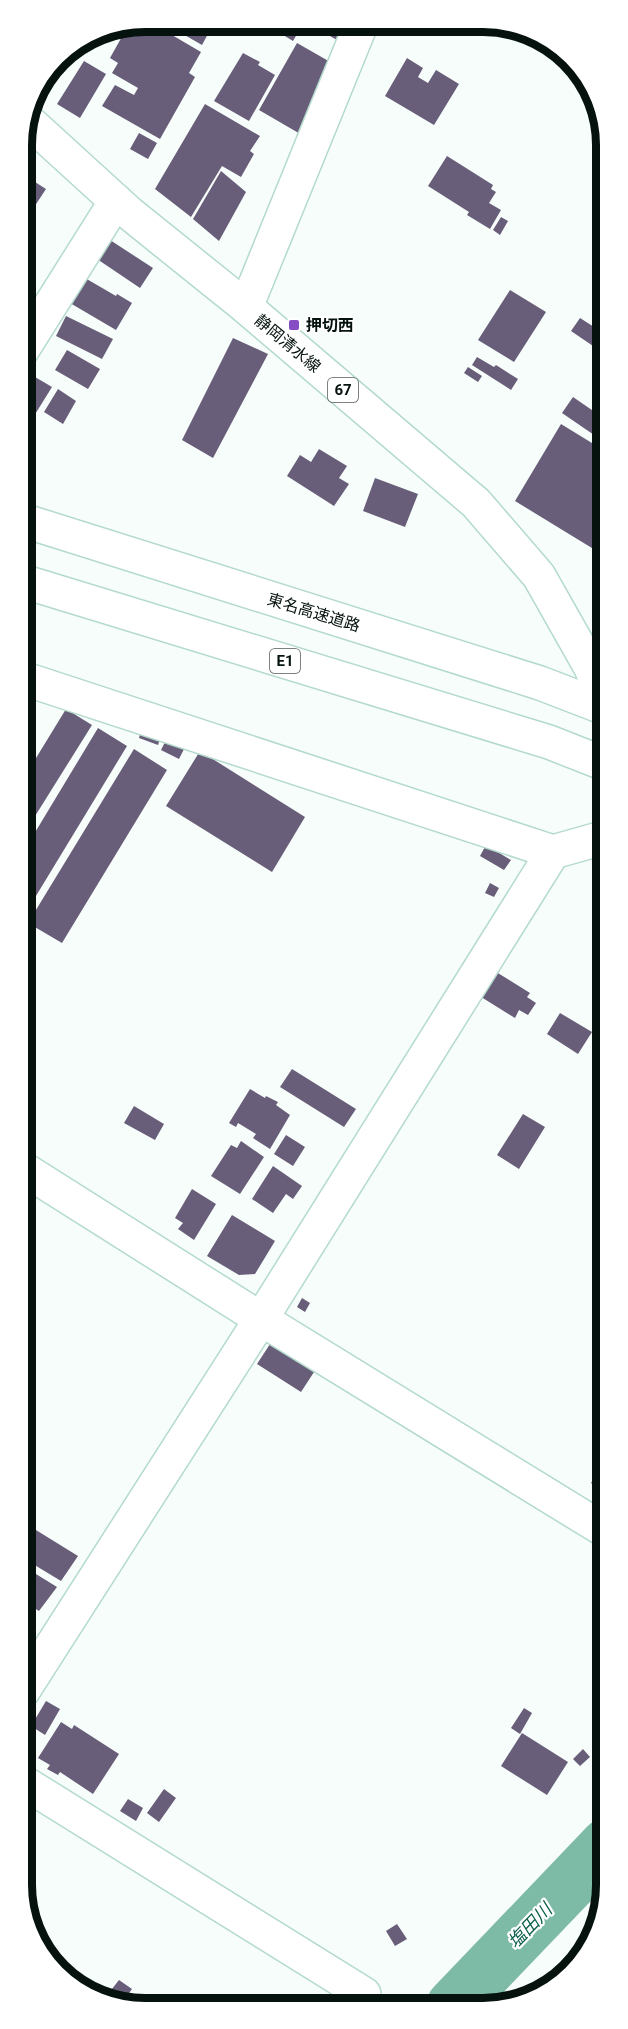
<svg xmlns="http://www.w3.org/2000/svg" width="628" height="2029" viewBox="0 0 628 2029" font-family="Roboto,'Noto Sans JP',sans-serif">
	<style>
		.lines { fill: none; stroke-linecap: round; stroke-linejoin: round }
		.river { stroke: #7ebba6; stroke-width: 54 }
		.building { fill: #695e79 }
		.minor-casing { stroke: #b3dacc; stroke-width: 36 }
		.primary-casing { stroke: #b3dacc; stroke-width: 36 }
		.motorway-casing { stroke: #b3dacc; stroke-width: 36 }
		.minor { stroke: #fff; stroke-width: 33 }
		.primary { stroke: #fff; stroke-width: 33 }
		.motorway { stroke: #fff; stroke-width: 33 }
		.poi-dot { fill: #864cc3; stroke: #fff; stroke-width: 2 }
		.labels { text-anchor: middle; stroke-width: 4.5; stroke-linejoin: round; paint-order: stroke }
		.shield { fill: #fff; stroke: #505956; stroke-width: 1.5 }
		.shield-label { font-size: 15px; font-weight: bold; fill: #05120e }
		.poi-label { font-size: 16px; font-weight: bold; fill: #05120e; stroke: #fff; text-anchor: start }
		.street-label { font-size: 16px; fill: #05120e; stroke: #fff }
		.water-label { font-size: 18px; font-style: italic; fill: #0c5f4b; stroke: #fff }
		.rim { fill: none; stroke: #05120e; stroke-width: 8 }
	</style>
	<rect width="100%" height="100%" fill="#f6fdfa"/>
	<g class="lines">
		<path class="river" d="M453 2006 607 1845"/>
	</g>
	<path class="building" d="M148 21 201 52 189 73 195 77 160 139 102 106 115 85 134 95 138 88 112 73 118 63 110 58 129 24Z
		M160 21H215L202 45Z
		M262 22H304L293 41Z
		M317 22H332L343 29 337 40 314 27Z
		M260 23 269 28 266 34 257 29Z
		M297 43 332 63 302 135 259 110Z
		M243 53 260 62 258 65 275 75 249 121 214 101Z
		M407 58 423 68 418 77 428 83 436 70 459 84 434 125 385 96Z
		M84 61 106 74 80 118 57 104Z
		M205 104 260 136 250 151 254 154 241 177 222 166 191 217 155 189Z
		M139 133 157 143 148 159 130 149Z
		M447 156 493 185 491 189 496 192 489 203 501 210 490 229 467 215 469 212 428 186Z
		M221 171 246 192 219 241 193 219Z
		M21 173 46 189 21 227Z
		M501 217 508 221 500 235 493 230Z
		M110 240 153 268 140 288 97 259Z
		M85 278 116 296 117 294 132 303 116 330 70 303Z
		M510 290 546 312 514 362 478 340Z
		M66 316 113 339 102 359 56 336Z
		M580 318 605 334 596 348 571 331Z
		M233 338 268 354 213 458 182 440Z
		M67 350 100 369 88 389 55 370Z
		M605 355V377L594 370Z
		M477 357 494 367 496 365 518 379 511 390 472 365Z
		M468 367 482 376 478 382 464 373Z
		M30 374 52 387 34 416 22 408V388Z
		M58 389 76 401 63 424 44 412Z
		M573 397 605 419V425L597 437 562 413Z
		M561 424 605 451V556L515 501Z
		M319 449 347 466 339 478 349 484 334 506 287 476 300 455 311 462Z
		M375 478 418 494 405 527 363 511Z
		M66 709 92 725 22 837V781Z
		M142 727 162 734 158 745 139 738Z
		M98 728 127 746 22 919V854Z
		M168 736 186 745 179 759 161 750Z
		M134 749 167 770 62 943 28 923Z
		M200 751 305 817 272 872 166 806Z
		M486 845 511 860 504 870 480 856Z
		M490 883 499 888 494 897 485 893Z
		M604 883 606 884V911L592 902Z
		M493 970 530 993 527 997 536 1003 528 1015 519 1010 515 1018 478 995Z
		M604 1010 606 1012V1024L602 1030 594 1025Z
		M560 1013 592 1032 578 1054 547 1034Z
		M292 1069 356 1109 344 1127 280 1087Z
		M250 1089 265 1098 266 1096 278 1102 276 1105 290 1115 270 1149 253 1138 256 1134 238 1123 236 1127 229 1123Z
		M134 1106 164 1124 155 1140 124 1123Z
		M523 1114 545 1127 519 1169 497 1155Z
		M286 1135 305 1147 293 1166 274 1154Z
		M241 1141 264 1157 240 1194 211 1176 231 1145 237 1148Z
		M273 1166 302 1186 293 1199 286 1194 273 1213 252 1199Z
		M192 1189 216 1204 194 1240 178 1229 183 1223 175 1218Z
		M232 1215 275 1241 255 1274 239 1275 207 1256Z
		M302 1298 310 1303 305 1312 297 1307Z
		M272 1341 316 1369 301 1392 257 1364Z
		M606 1459V1493L591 1483Z
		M23 1522 78 1556 61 1581 23 1558Z
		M23 1566 57 1587 39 1611 23 1601Z
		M46 1701 60 1709 45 1735 31 1726Z
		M524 1708 532 1713 520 1734 511 1728Z
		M61 1722 72 1729 74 1725 119 1754 93 1794 60 1772 58 1775 47 1769 50 1765 38 1758Z
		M522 1733 568 1762 547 1795 501 1766Z
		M583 1749 590 1757 580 1766 573 1759Z
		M164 1789 176 1798 159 1822 147 1813Z
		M128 1799 143 1808 136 1821 120 1811Z
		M397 1924 407 1939 395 1946 386 1931Z
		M119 1980 132 1989 122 2003 108 1994Z
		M131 1996 144 2006H125Z"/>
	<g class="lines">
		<defs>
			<path id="minor" d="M246 307 362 22
				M21 352 116 201
				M22 678 553 852 606 837
				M22 1168 261 1319 606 1531
				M23 1691 261 1319 553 852
				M23 1782 364 1994"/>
			<path id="primary" d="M26 119 128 212 246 307 476 503 539 576 591 668 605 705"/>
			<path id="motorway" d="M22 520 540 683 605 708
				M22 581 549 742 605 764"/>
		</defs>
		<use href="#minor" class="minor-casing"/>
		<use href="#primary" class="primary-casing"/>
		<use href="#motorway" class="motorway-casing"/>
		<use href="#minor" class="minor"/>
		<use href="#primary" class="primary"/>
		<use href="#motorway" class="motorway"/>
	</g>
	<rect class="poi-dot" x="288" y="319" width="12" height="12" rx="3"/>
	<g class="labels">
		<g class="shield">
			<rect x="328" y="378" width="30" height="24" rx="4.5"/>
			<rect x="270" y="649" width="30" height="24" rx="4.5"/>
		</g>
		<g class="shield-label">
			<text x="343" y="395">67</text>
			<text x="285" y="666">E1</text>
		</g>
		<g class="poi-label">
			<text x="306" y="331">押切西</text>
		</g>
		<g class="street-label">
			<text transform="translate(288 343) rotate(40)" y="6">静岡清水線</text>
			<text transform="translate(314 612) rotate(17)" y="6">東名高速道路</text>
		</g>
		<g class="water-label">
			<text transform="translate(530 1926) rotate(-46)" y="6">塩田川</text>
		</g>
	</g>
	<path d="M0 0H628V2029H0ZM145 32H483A113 113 0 0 1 596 145V1885A113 113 0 0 1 483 1998H145A113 113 0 0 1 32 1885V145A113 113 0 0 1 145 32Z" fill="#fff" fill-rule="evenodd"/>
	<path class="rim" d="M145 32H483A113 113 0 0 1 596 145V1885A113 113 0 0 1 483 1998H145A113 113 0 0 1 32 1885V145A113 113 0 0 1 145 32Z"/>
</svg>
